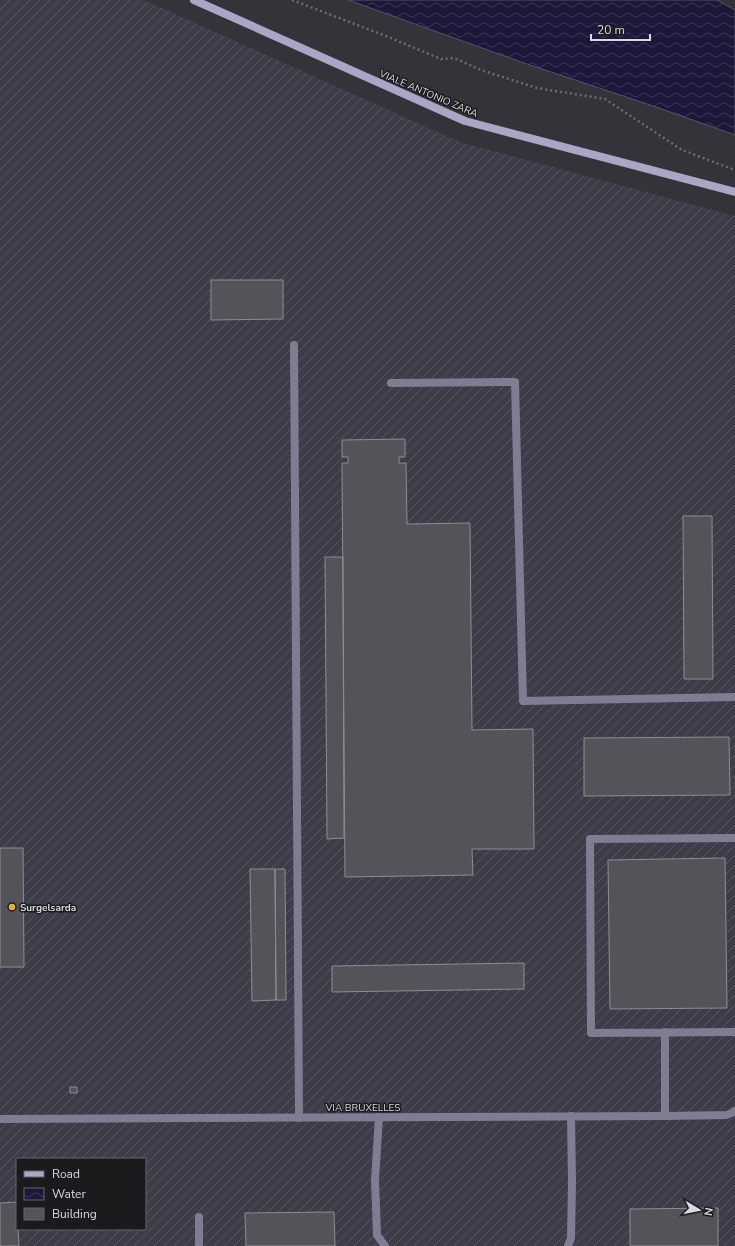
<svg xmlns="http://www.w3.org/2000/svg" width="735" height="1246" viewBox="0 0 735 1246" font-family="'Nunito Sans',sans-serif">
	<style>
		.industrial { fill: url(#industrial-furrows); fill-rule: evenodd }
		.water { fill: url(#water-waves); stroke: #56526a }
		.building { fill: #535359; stroke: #8e8d95 }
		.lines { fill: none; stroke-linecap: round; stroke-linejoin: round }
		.path { stroke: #6c6c71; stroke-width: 2.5; stroke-dasharray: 2 3; stroke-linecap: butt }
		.service { stroke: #7f7d91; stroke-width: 8 }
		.minor { stroke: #7f7d91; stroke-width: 8 }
		.secondary { stroke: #aaa7c6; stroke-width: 8 }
		.poi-dot { fill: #e8ab37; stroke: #1b1b1e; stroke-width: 1.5 }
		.labels { text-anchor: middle; stroke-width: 3; stroke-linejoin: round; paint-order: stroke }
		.street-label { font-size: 10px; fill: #dadade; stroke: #1b1b1e }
		.poi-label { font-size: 10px; font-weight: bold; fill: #dadade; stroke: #1b1b1e; text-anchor: start }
	</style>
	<defs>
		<pattern id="industrial-furrows" width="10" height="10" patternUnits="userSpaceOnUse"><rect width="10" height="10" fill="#3d3c48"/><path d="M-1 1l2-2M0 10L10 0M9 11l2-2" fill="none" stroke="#585862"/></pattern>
		<pattern id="water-waves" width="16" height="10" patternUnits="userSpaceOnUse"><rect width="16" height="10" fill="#1e1739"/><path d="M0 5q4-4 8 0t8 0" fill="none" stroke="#3e3855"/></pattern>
	</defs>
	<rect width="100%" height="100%" fill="#333339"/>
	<path class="industrial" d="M0 0H144L460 142 735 216V1246H0ZM17 1159H145V1229H17Z"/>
	<path class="water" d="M348 0H717L735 10V135L659 108 524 63Z"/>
	<path class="building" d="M211 280H283V319L211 320Z
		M405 439V457H399V463H406L407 524 470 523 472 730 533 729 534 849H472L473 875 345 877 342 463H348V457H342V440Z
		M683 516H712L713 679H684Z
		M325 557H343L344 838 327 839Z
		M729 737 730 795 584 796V738Z
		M0 848H23L24 967H0Z
		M725 858 727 1008 610 1009 608 860Z
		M250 869H275L276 1000 252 1001Z
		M275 869H285L286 1000H276Z
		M524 963V989L332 992V966Z
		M70 1087H77V1093H70Z
		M17 1202V1229H18L19 1246H0V1203Z
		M718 1208V1246H630V1209Z
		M334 1212 335 1246H246L245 1213Z"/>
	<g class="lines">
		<path class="path" d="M292 0 386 36 441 59 454 58 481 70 537 88 605 99 682 150 735 170"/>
		<path class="service" d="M294 345 299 1118
			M391 383 515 382 523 701 735 697
			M735 838 590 839 591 1033 735 1032
			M665 1032V1116
			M379 1117 375 1180 377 1235 385 1246
			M568 1246 571 1238 572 1182 571 1116"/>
		<path class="minor" d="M0 1119 665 1116 727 1115 735 1111
			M199 1246V1217"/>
		<path class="secondary" d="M194 0 465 121 735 192"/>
	</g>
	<circle class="poi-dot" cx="12" cy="907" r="4"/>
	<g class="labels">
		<g class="street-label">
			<text transform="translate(429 93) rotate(23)" y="4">VIALE ANTONIO ZARA</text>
			<text x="363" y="1111">VIA BRUXELLES</text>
		</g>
		<g class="poi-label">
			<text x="20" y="911">Surgelsarda</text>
		</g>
	</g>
	<rect x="16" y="1158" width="130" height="72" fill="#1b1b1e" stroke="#67676b"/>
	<rect x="24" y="1171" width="20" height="6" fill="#aaa7c6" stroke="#67676b"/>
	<text x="52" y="1178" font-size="12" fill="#dadade">Road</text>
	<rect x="24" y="1188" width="20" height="12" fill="url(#water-waves)" stroke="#67676b"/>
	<text x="52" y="1198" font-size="12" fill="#dadade">Water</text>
	<rect x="24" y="1208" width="20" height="12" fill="#535359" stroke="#67676b"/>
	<text x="52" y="1218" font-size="12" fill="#dadade">Building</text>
	<g transform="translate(699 1210) rotate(100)" stroke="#1b1b1e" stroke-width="3" paint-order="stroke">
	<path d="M0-3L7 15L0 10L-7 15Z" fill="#dadade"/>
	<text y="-6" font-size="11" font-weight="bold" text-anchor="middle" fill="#dadade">N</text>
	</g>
	<path d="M591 34v6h59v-6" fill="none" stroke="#dadade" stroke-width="2"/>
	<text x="597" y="34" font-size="12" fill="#dadade" stroke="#1b1b1e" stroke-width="3" paint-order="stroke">20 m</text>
</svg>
